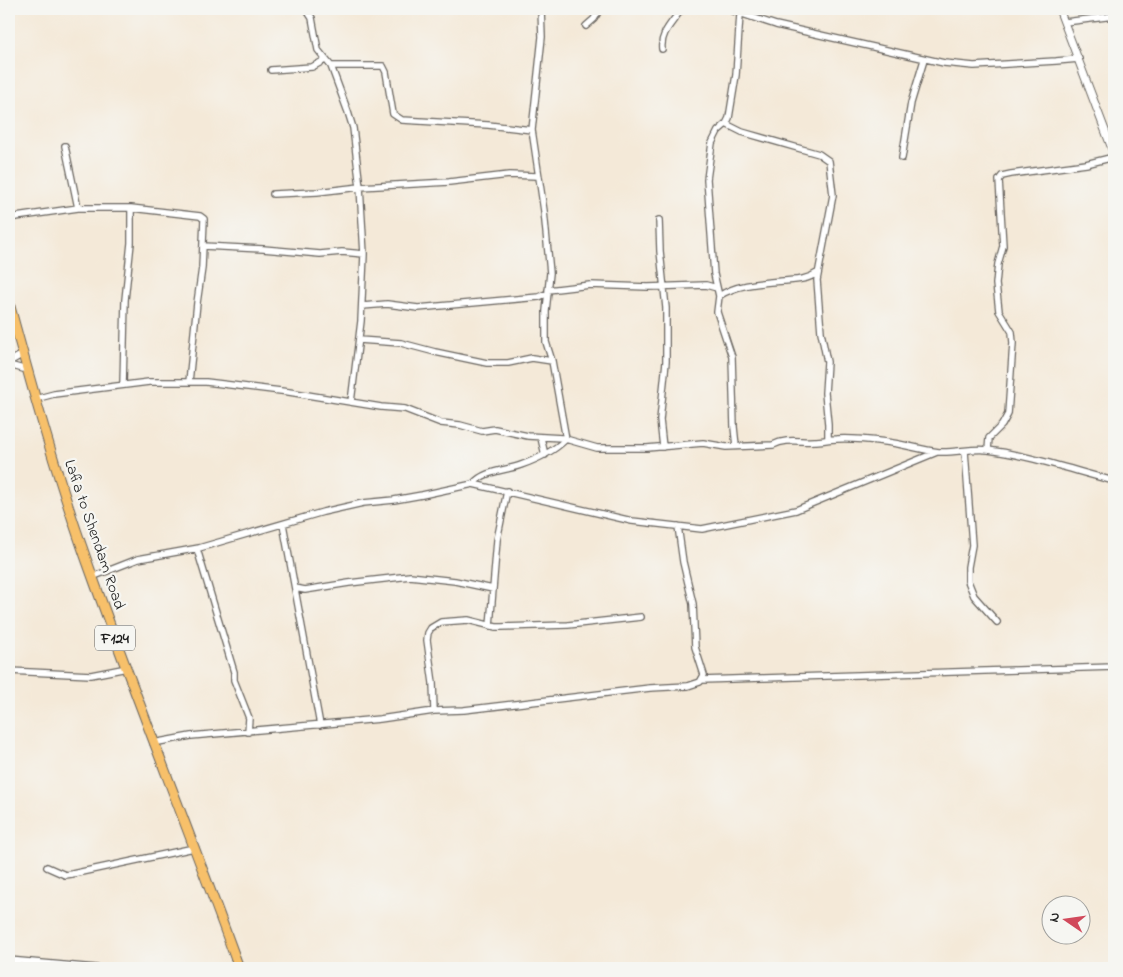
<svg xmlns="http://www.w3.org/2000/svg" width="1123" height="977" viewBox="0 0 1123 977" font-family="'Indie Flower',sans-serif">
	<style>
		.lines { fill: none; stroke-linecap: round; stroke-linejoin: round }
		.minor-casing { stroke: #68645e; stroke-width: 8 }
		.tertiary-casing { stroke: #68645e; stroke-width: 9 }
		.primary-casing { stroke: #68645e; stroke-width: 11 }
		.minor { stroke: #fff; stroke-width: 5.5 }
		.tertiary { stroke: #fff; stroke-width: 7 }
		.primary { stroke: #f7c06b; stroke-width: 9 }
		.labels { text-anchor: middle; stroke-width: 4.5; stroke-linejoin: round; paint-order: stroke }
		.shield { fill: #f6f6f2; stroke: #5d5d5c; stroke-width: 1 }
		.shield-label { font-size: 15px; font-weight: bold; fill: #1c1c1c }
		.street-label { font-size: 16px; fill: #1c1c1c; stroke: #f6f6f2 }
	</style>
	<rect width="100%" height="100%" fill="#f6f6f2"/>
	<filter id="ink" filterUnits="userSpaceOnUse"><feTurbulence type="fractalNoise" baseFrequency=".02" numOctaves="2"/><feDisplacementMap in="SourceGraphic" scale="10" xChannelSelector="R" yChannelSelector="G"/><feConvolveMatrix kernelMatrix="1 2 1 2 8 2 1 2 1" color-interpolation-filters="sRGB"/></filter>
	<filter id="wash" filterUnits="userSpaceOnUse"><feTurbulence type="fractalNoise" baseFrequency=".0096" numOctaves="4" result="noise"/><feDisplacementMap in="SourceGraphic" scale="20" xChannelSelector="R" yChannelSelector="G"/><feGaussianBlur stdDeviation="1.12" result="paint"/><feColorMatrix in="noise" values="0 0 0 0 0 0 0 0 0 0 0 0 0 0 0 0 0 1.4 0 .05"/><feComposite in="paint" operator="in"/></filter>
	<g filter="url(#wash)">
		<rect width="100%" height="100%" fill="#f4e9d8"/>
	</g>
	<g filter="url(#ink)">
		<g class="lines">
			<defs>
				<path id="minor" d="M727 9 776 25 944 63 974 66 1056 61 1079 59
					M1065 22 1114 16
					M586 26 594 19 600 9
					M662 49C660 32 674 22 681 9
					M331 66H383L386 72 393 114 402 120 488 125 532 130 542 37 541 9
					M271 70 312 67 325 60
					M726 124 742 132 819 154 829 161 833 195 817 280 821 332 827 362 825 393 828 424V439
					M65 146 78 208
					M902 158 911 103 924 60
					M273 194 317 192 360 187 353 128 348 112 331 66 318 50 312 18 306 9
					M131 208 200 216 204 219 202 268 197 303 189 382
					M9 218 78 208H131V243L125 300 123 385
					M659 220 660 251 666 308V362L660 420 663 447
					M203 246 263 249 320 254 342 252 364 254
					M548 290 590 285 648 287 706 285 717 288
					M719 296C737 284 762 283 783 281 796 280 807 280 817 273
					M362 306 387 304 418 308 539 297 548 293
					M359 340 401 343 435 352 487 363H508L532 358 552 361
					M9 362 23 354
					M9 365 27 370
					M35 399 54 394 149 382H206L289 392 381 407 405 409 441 423 460 425 482 431 495 429 528 436 562 438 597 448H647L703 443 726 447 773 445C786 438 800 442 814 441 822 441 829 439 837 439 853 438 870 440 886 442 904 444 921 450 939 452 955 453 972 448 988 450 1028 455 1075 471 1114 481
					M351 402 361 321 364 254 360 187 449 182 509 175 537 176
					M541 438 545 455
					M736 446 734 427 732 357 717 312 719 296 714 274 707 179 712 143 718 131 726 124 729 118 736 75 740 14
					M988 450 989 438 1002 425 1008 414 1013 343 1012 332 999 311 996 284 998 264 1003 246 999 180 1002 176 1011 174 1086 164 1114 157
					M965 451 972 545 968 567V581L974 596 997 622
					M473 484C485 470 505 471 521 465 538 459 553 452 566 439L552 361 546 342V311L550 273 544 211 532 130
					M283 524 320 725
					M197 549 234 672V680L249 718 248 732
					M92 577 138 559 199 548 323 512 363 503 394 500 422 495 473 484 632 521 702 529 796 510 937 452
					M295 588 305 590 349 583 410 576 455 581 493 589
					M490 626 497 540 507 491
					M9 671 91 675 127 668
					M702 680 1114 667
					M434 711 464 710 650 688 688 686 700 682 704 675 695 647 693 604 683 562 678 526
					M153 743 191 736 380 719 434 711 433 683 427 640 428 633 431 628 441 622 468 620 496 627H501L568 625 641 617
					M47 867 65 875 72 874 194 848
					M9 960 96 968"/>
				<path id="tertiary" d="M1059 9 1114 154"/>
				<path id="primary" d="M9 303C34 395 60 488 93 578 140 709 192 838 239 968"/>
			</defs>
			<use href="#minor" class="minor-casing"/>
			<use href="#tertiary" class="tertiary-casing"/>
			<use href="#primary" class="primary-casing"/>
			<use href="#minor" class="minor"/>
			<use href="#tertiary" class="tertiary"/>
			<use href="#primary" class="primary"/>
		</g>
	</g>
	<g class="labels">
		<rect class="shield" x="95" y="625.5" width="40" height="25" rx="4"/>
		<g class="shield-label">
			<text x="115" y="643">F124</text>
		</g>
		<g class="street-label">
			<text transform="translate(96 534) rotate(71)" y="6">Lafia to Shendam Road</text>
		</g>
	</g>
	<rect width="1123" height="977" fill="none" stroke="#f6f6f2" stroke-width="30"/>
	<g transform="translate(1066 920) rotate(283)"><circle r="24" fill="#f6f6f2" stroke="#9f9f9c"/>
	<path d="M0-4L9 19L0 12L-9 19Z" fill="#d1495b"/>
	<text y="-8" font-size="14" font-weight="bold" text-anchor="middle" fill="#1c1c1c">N</text>
	</g>
</svg>
